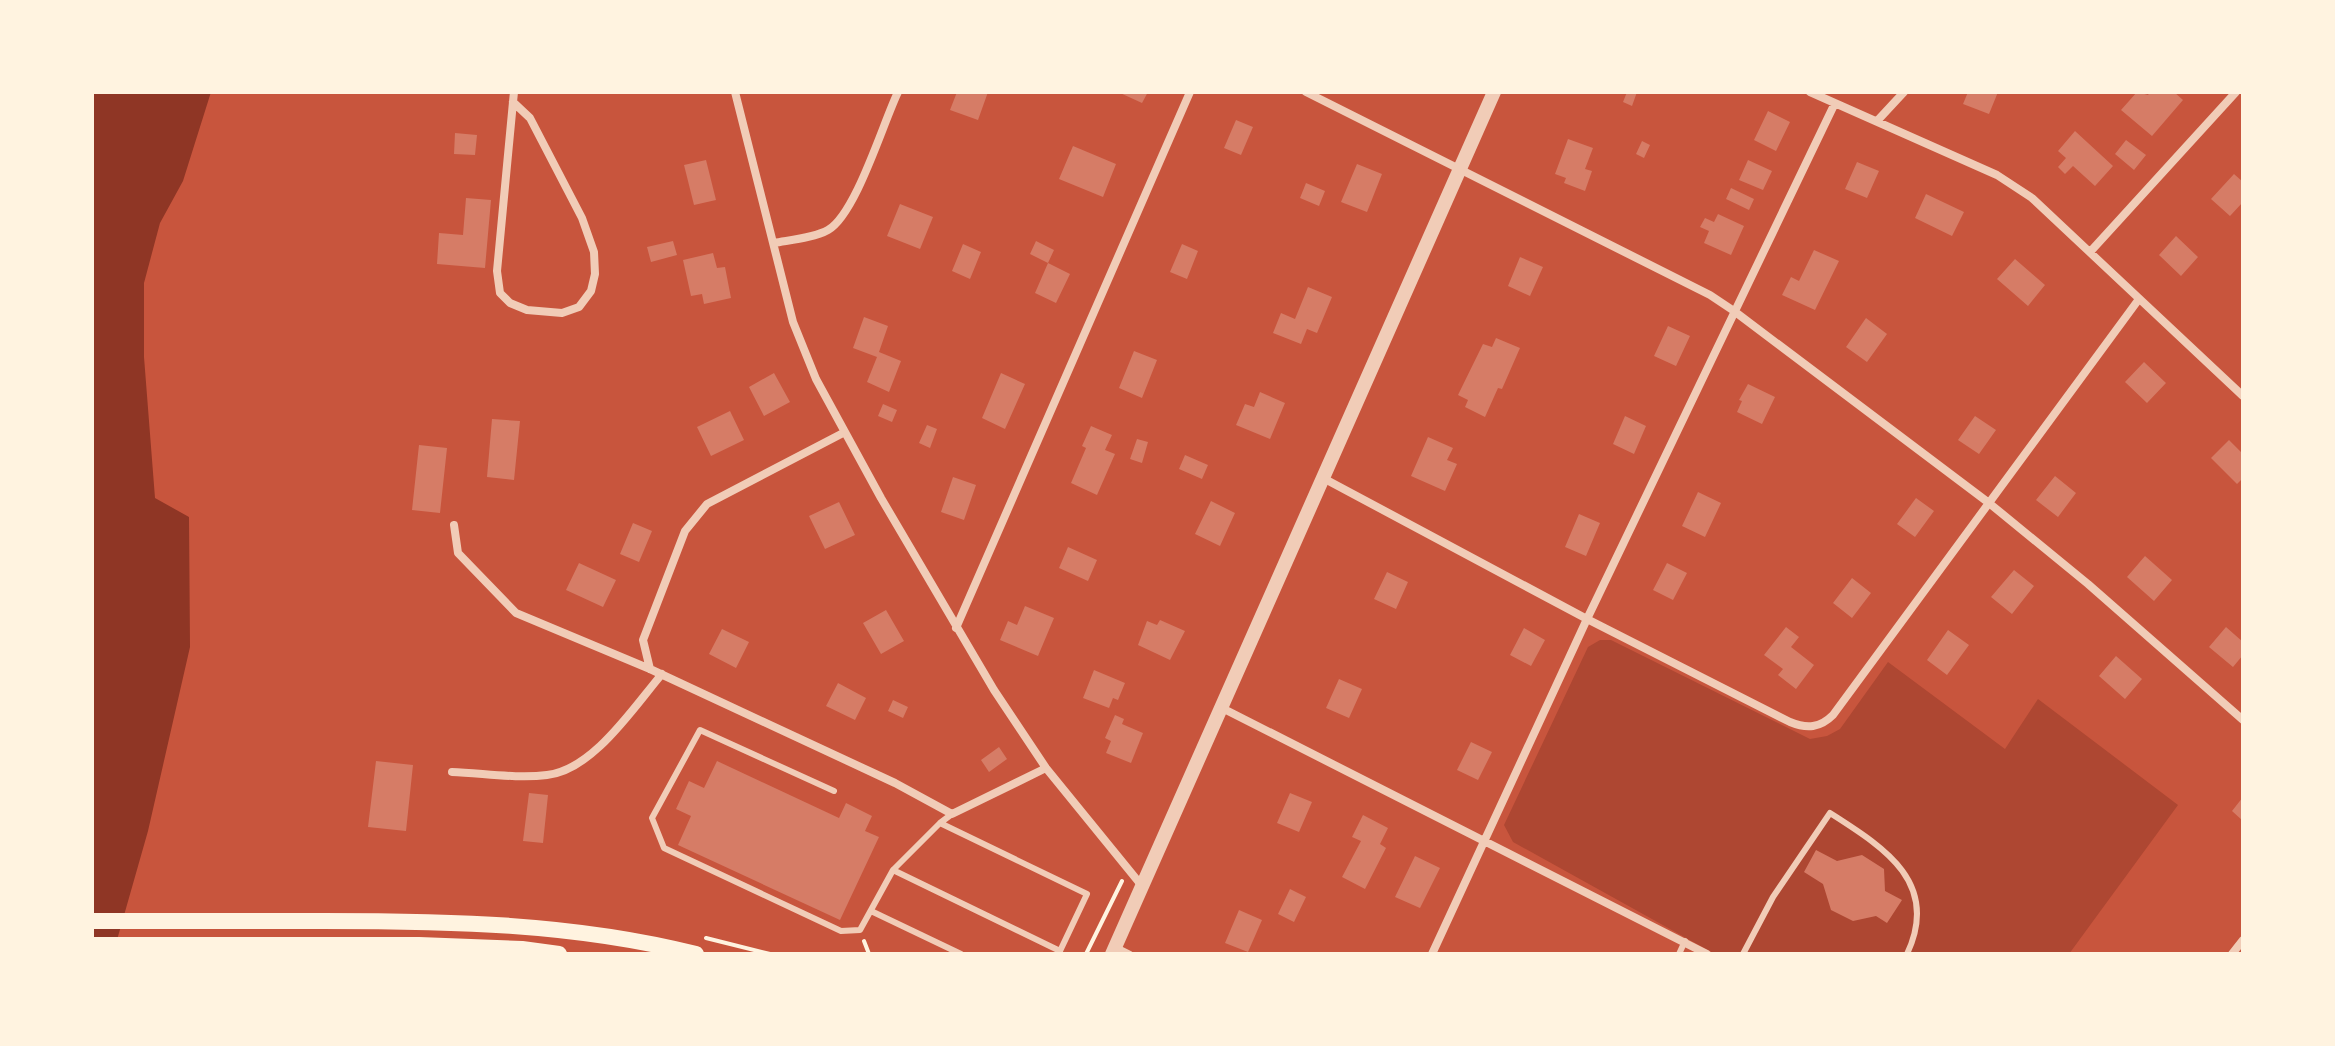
<svg xmlns="http://www.w3.org/2000/svg" width="2335" height="1046" viewBox="0 0 2335 1046" font-family="'Source Sans 3',sans-serif">
	<style>
		.green { fill: #ae4732 }
		.water { fill: #8f3625 }
		.building { fill: #d67c66 }
		.lines { fill: none; stroke-linecap: round; stroke-linejoin: round }
		.path { stroke: #fff3e0; stroke-width: 4 }
		.service { stroke: #f1ccb7; stroke-width: 6 }
		.minor { stroke: #f1ccb7; stroke-width: 8 }
		.tertiary { stroke: #f1ccb7; stroke-width: 14 }
		.secondary { stroke: #fff3e0; stroke-width: 16 }
	</style>
	<rect width="100%" height="100%" fill="#c8553d"/>
	<path class="green" d="M1600 640H1611L1810 739 1827 736 1840 729 1888 662 2005 749 2038 699 2178 805 2069 954H1715L1513 842 1504 825 1588 647Z"/>
	<path class="water" d="M92 92H211L183 181 160 223 144 283V357L155 498 189 517 190 647 148 831 113 954H92Z"/>
	<path class="building" d="M957 92H988L978 120 950 110Z
		M1118 92H1148L1142 103Z
		M1627 92H1637L1632 106 1623 102Z
		M1968 92H1998L1989 114 1963 104Z
		M2137 92 2148 95 2150 92H2174L2183 100 2152 136 2121 110Z
		M1768 111 1790 122 1776 151 1754 140Z
		M1236 120 1253 127 1241 155 1224 148Z
		M2075 131 2113 166 2095 186 2073 166 2065 174 2058 167 2066 158 2058 151Z
		M455 133 477 135 475 155 454 154Z
		M1568 139 1593 148 1585 169 1592 171 1585 191 1564 183 1566 178 1555 174Z
		M2126 140 2146 155 2134 170 2115 154Z
		M1642 141 1650 145 1644 158 1636 154Z
		M1073 146 1116 164 1103 197 1059 179Z
		M706 160 716 200 694 205 684 165Z
		M1748 160 1772 171 1763 190 1739 180Z
		M1857 162 1879 171 1867 198 1845 189Z
		M1357 164 1382 174 1367 212 1341 202Z
		M2234 174 2243 182V202L2230 216 2211 199Z
		M1306 183 1325 191 1319 206 1300 198Z
		M1731 188 1754 199 1749 210 1726 199Z
		M1926 194 1964 212 1952 236 1915 218Z
		M466 198 491 200 485 268 437 264 439 233 463 235Z
		M900 204 933 217 920 249 887 236Z
		M1718 214 1744 226 1731 255 1704 243 1709 231 1700 227 1705 218 1714 222Z
		M2176 236 2198 257 2181 276 2159 255Z
		M673 241 677 255 651 262 647 247Z
		M1036 241 1054 250 1048 263 1030 254Z
		M963 244 981 252 970 279 952 271Z
		M1182 244 1198 251 1187 279 1170 272Z
		M1814 250 1839 261 1815 310 1782 295 1791 277 1799 281Z
		M713 253 717 268 725 267 731 298 704 304 702 294 691 296 683 260Z
		M1520 257 1543 267 1530 296 1508 286Z
		M2015 259 2045 285 2028 306 1997 279Z
		M1048 263 1070 274 1056 303 1035 293Z
		M1308 287 1332 297 1317 333 1307 329 1301 344 1273 333 1281 313 1295 319Z
		M864 317 888 326 879 352 901 361 889 392 867 382 877 357 853 348Z
		M1866 318 1887 334 1867 362 1846 347Z
		M1668 326 1690 336 1676 366 1654 356Z
		M1496 338 1520 348 1502 389 1498 388 1485 417 1465 407 1468 400 1458 395 1483 344 1492 347Z
		M1134 351 1157 360 1142 398 1119 388Z
		M2144 362 2166 383 2147 403 2125 382Z
		M774 373 790 402 764 416 749 387Z
		M1001 373 1025 384 1005 429 982 418Z
		M1748 384 1775 397 1762 424 1737 412 1742 401 1739 400Z
		M1260 392 1285 403 1270 439 1236 425 1245 404 1254 407Z
		M883 404 897 410 892 422 878 416Z
		M730 411 744 440 711 456 697 427Z
		M1625 416 1646 426 1634 454 1613 444Z
		M1975 416 1996 430 1979 454 1958 440Z
		M492 419 520 421 514 480 487 477Z
		M927 425 937 429 930 448 919 443Z
		M1091 426 1112 435 1105 450 1115 454 1097 495 1071 483 1086 448 1082 446Z
		M1428 437 1453 448 1447 460 1457 464 1445 491 1411 476Z
		M1137 439 1148 442 1142 463 1130 459Z
		M2229 440 2243 454V478L2237 484 2211 458Z
		M419 445 447 448 440 513 412 510Z
		M1185 455 1208 465 1202 479 1179 469Z
		M2055 476 2076 493 2058 517 2036 500Z
		M953 477 976 485 964 520 941 512Z
		M1698 492 1721 503 1705 537 1682 526Z
		M1916 498 1934 511 1915 537 1897 524Z
		M1211 501 1235 513 1220 546 1195 534Z
		M839 502 855 535 825 549 809 516Z
		M1579 514 1600 523 1586 556 1565 547Z
		M633 523 652 531 639 562 620 554Z
		M1068 547 1097 560 1088 581 1059 568Z
		M2145 556 2172 580 2154 601 2127 577Z
		M579 563 616 580 603 607 566 590Z
		M1667 563 1687 573 1673 600 1653 590Z
		M2014 570 2034 586 2012 614 1991 597Z
		M1387 572 1408 582 1396 609 1374 599Z
		M1852 578 1871 593 1852 618 1833 603Z
		M1025 606 1054 618 1038 656 1000 640 1008 621 1017 625Z
		M886 610 904 641 881 654 863 623Z
		M1160 620 1185 631 1170 660 1138 645 1147 621 1157 625Z
		M1786 627 1799 637 1791 647 1814 665 1796 689 1778 675 1783 669 1764 655Z
		M2226 627 2243 642V655L2233 667 2209 647Z
		M1524 628 1545 640 1531 666 1510 655Z
		M722 629 749 642 736 668 709 654Z
		M1948 630 1969 645 1947 675 1927 660Z
		M2116 656 2142 679 2125 699 2099 676Z
		M1094 670 1125 683 1118 700 1113 698 1109 708 1083 698Z
		M1339 679 1362 689 1349 718 1326 708Z
		M838 683 866 698 855 720 826 706Z
		M893 700 908 707 903 718 888 711Z
		M1115 715 1124 719 1122 724 1143 733 1131 763 1106 753 1111 741 1105 738Z
		M1471 742 1492 752 1478 780 1457 770Z
		M999 747 1007 759 989 772 981 760Z
		M376 761 413 765 406 831 368 827Z
		M717 761 839 818 846 803 872 816 865 831 879 837 840 920 678 845 691 816 676 809 689 781 704 788Z
		M529 793 548 795 543 843 523 841Z
		M1290 793 1312 802 1299 832 1277 823Z
		M2243 797V821L2232 811Z
		M1363 815 1388 828 1380 844 1386 848 1365 889 1342 877 1361 841 1352 837Z
		M1816 850 1837 861 1862 855 1884 869 1885 891 1902 900 1887 923 1876 916 1853 921 1831 910 1823 884 1804 872Z
		M1415 856 1440 868 1420 908 1395 897Z
		M1290 889 1306 897 1294 922 1278 914Z
		M1239 910 1262 920 1248 952 1225 943Z"/>
	<g class="lines">
		<path class="path" d="M706 938 770 954
			M864 941 869 954
			M1086 954 1122 881"/>
		<path class="service" d="M834 791 700 730 652 818 664 848 841 931 860 930 893 870 940 823
			M893 870 1060 951 1087 894 940 823 952 814
			M871 911 961 954
			M1116 947 1130 954
			M1679 954 1685 941
			M1743 954 1773 897 1830 813C1883 847 1941 882 1907 954"/>
		<path class="minor" d="M735 92 793 322 816 379 881 498 994 690 1046 768 1142 886
			M1306 92 1710 295 1734 311 1989 503 2088 584 2243 720
			M1810 92 1997 175 2032 198 2243 396
			M513 102 530 118 582 218 594 252 595 274 591 291 579 307 562 313 527 310 510 303 500 293 497 271 513 102 514 92
			M1878 120 1904 92
			M774 243C790 240 814 238 828 230 856 214 883 123 898 92
			M2090 252 2236 92
			M1323 478 1587 619 1790 722C1807 729 1820 728 1833 715L2139 299
			M454 525 458 553 516 613 650 669 895 783 952 814 1046 768
			M956 628 1190 92
			M650 669 643 640 685 531 707 504 845 432
			M1222 708 1707 954
			M452 772C482 773 518 779 547 775 593 770 633 708 662 674
			M1432 954 1587 619 1835 103
			M2232 954 2243 940"/>
		<path class="tertiary" d="M1112 954 1494 92"/>
		<path class="secondary" d="M92 921C169 921 246 921 322 921 448 921 573 923 696 954
			M92 945H419L522 949 559 954"/>
	</g>
	<rect width="2335" height="1046" fill="none" stroke="#fff3e0" stroke-width="188"/>
</svg>
